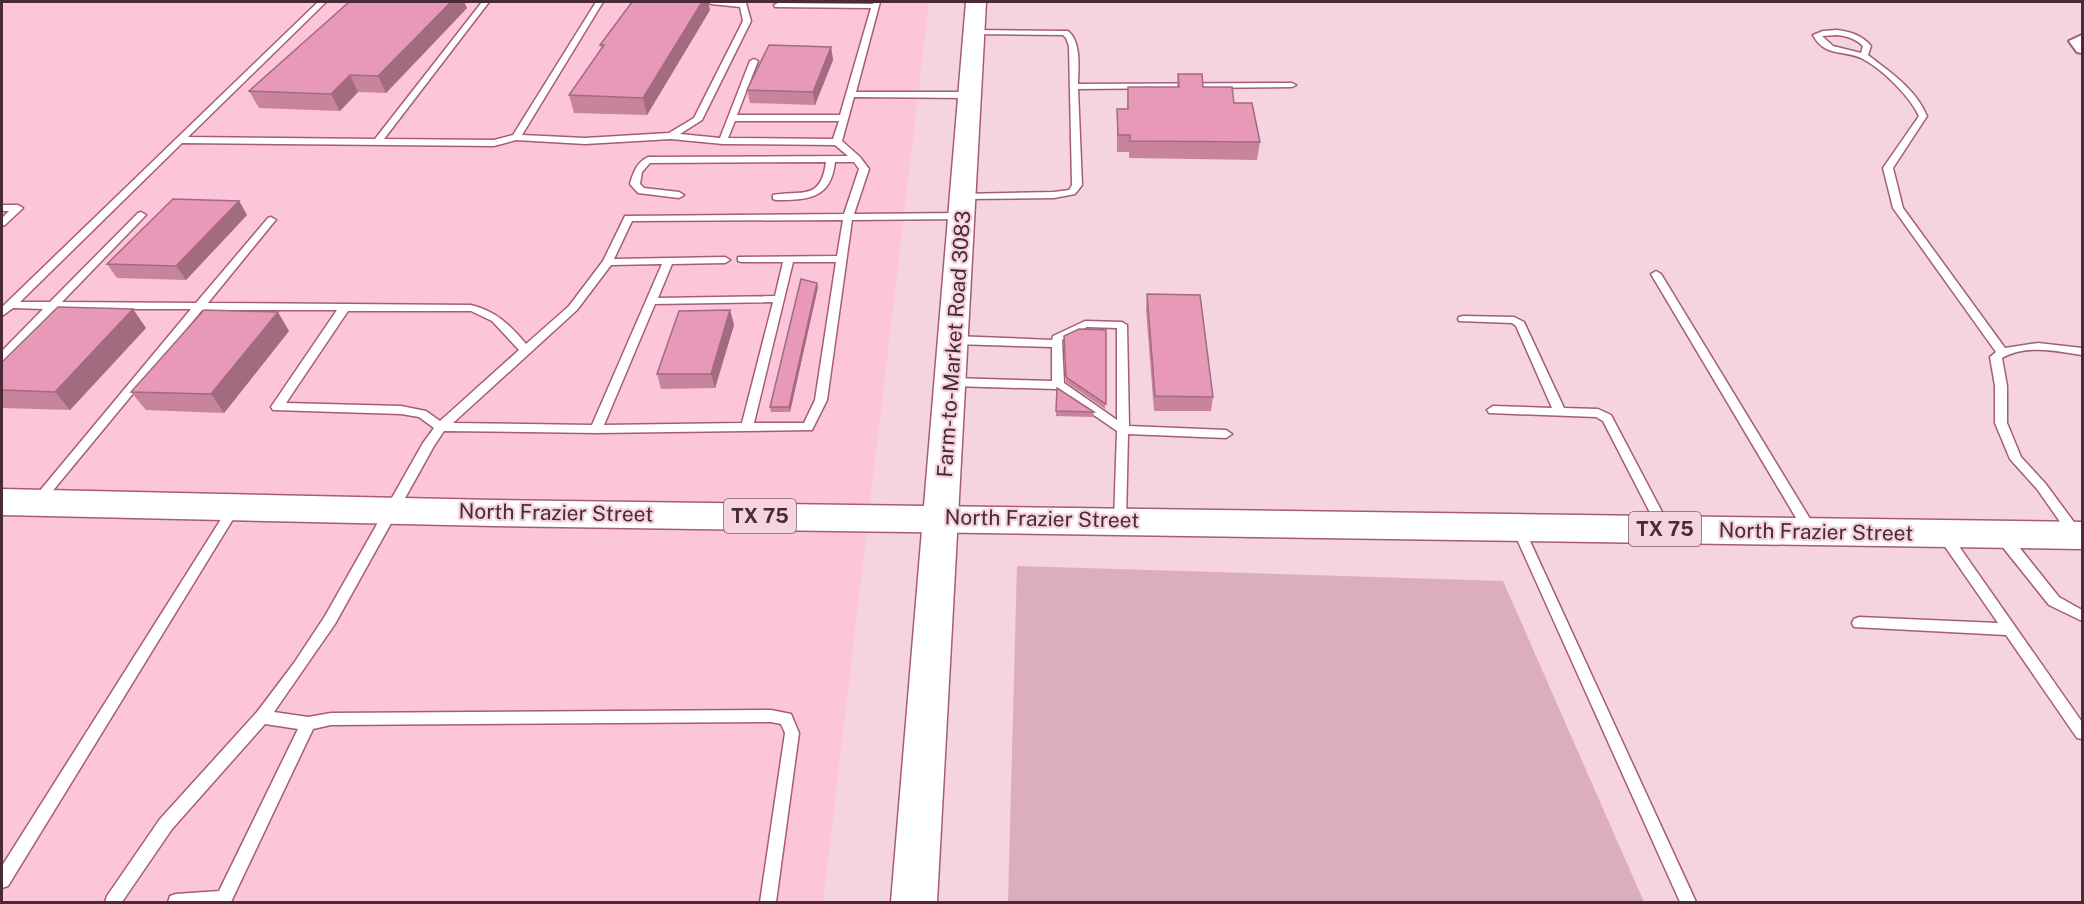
<svg xmlns="http://www.w3.org/2000/svg" width="2084" height="904" viewBox="0 0 2084 904" font-family="'Public Sans',sans-serif">
	<style>
		.built { fill: #fcc5d9 }
		.green { fill: #dcadbe }
		.lines { fill: none; stroke-linecap: round; stroke-linejoin: round }
		.lane-casing { stroke: #a55c7a; stroke-width: 3 }
		.street-casing { stroke: #a55c7a; stroke-width: 4 }
		.secondary-casing { stroke: #a55c7a; stroke-width: 3 }
		.primary-casing { stroke: #a55c7a; stroke-width: 3 }
		.lane { fill: #fff; fill-rule: evenodd }
		.street { fill: #fff; fill-rule: evenodd }
		.secondary { fill: #fff; fill-rule: evenodd }
		.primary { fill: #fff; fill-rule: evenodd }
		.wall { fill: #c8849d }
		.shaded-wall { fill: #a26b80 }
		.building { fill: #e899b7; stroke: #a26b80; stroke-width: 1.5 }
		.labels { text-anchor: middle; stroke-width: 4.5; stroke-linejoin: round; paint-order: stroke }
		.shield { fill: #f5d3df; stroke: #7d5d69; stroke-width: 1.5 }
		.shield-label { font-size: 20px; font-weight: bold; fill: #4a2a36 }
		.street-label { font-size: 21px; fill: #4a2a36; stroke: #f5d3df }
	</style>
	<rect width="100%" height="100%" fill="#f5d3df"/>
	<path class="built" d="M2 2H929L823 902H2Z"/>
	<path class="green" d="M1017 566 1503 581 1644 902H1008Z"/>
	<g class="lines">
		<defs>
			<path id="lane" d="M318 2H326L188 137 375 139 482 2H489L384 139 494 140 513 135 596 2H603L522 135 585 138 669 133 694 118 743 21 740 7 711 4 708 2 746 3 751 21 702 120 680 134 720 138 750 61 754 59 758 61 737 115H840L871 8 775 7 774 5 778 3 873 4 874 2H880L856 92H971L975 95 971 98 854 97 842 141 860 157 869 169 854 214 963 213 968 216 963 219 852 220 827 400 812 430 596 433 444 431 434 446 335 624 274 712 308 717 331 713 771 710 791 714 799 733 776 902H760L785 733 781 724 771 722 331 725 313 729 231 902H168L170 896 176 894 219 891 298 729 265 724 172 829 122 902H105L107 896 160 819 257 712 294 663 325 616 423 443 434 428 419 417 401 414 273 410 271 407 273 404 337 310H202L41 505H33L31 502 33 499 191 309H55L6 360 2 361V351L43 309 13 308 2 316V307ZM735 121H839L833 139 728 138ZM671 139 723 144 835 145 848 156 648 157C637 162 633 173 630 184L638 193 679 198 684 195 679 192 644 188 640 184 642 172 650 163 826 162C821 201 802 190 773 195V199L776 200C808 200 831 199 835 162H854L859 169 844 214 625 216 603 261 569 306 526 344C510 325 496 311 471 305L208 303 274 222 276 220 271 217 268 218 196 303 62 302 144 217 146 215 141 212 138 213 50 302H20L182 143 494 146 516 140 585 144ZM843 220 837 256 738 257V261L742 262H783L775 296 658 298 672 264 725 263 730 260 725 257 614 259 632 221ZM793 262H836L815 400 804 423H754ZM662 264 592 425 453 423 577 310 611 265ZM773 302 742 423 604 425 655 304ZM348 311H471L492 321 519 350 440 421 426 411 401 406 286 403Z
				M971 30 1068 31C1082 43 1078 68 1078 84L1292 83 1296 85 1292 87 1078 89 1082 185 1075 194 1054 198 964 199 961 198V194L1054 192 1069 190 1072 185 1069 46 1066 38 1063 35 974 34H971Z
				M1837 30C1851 32 1862 35 1871 46L1868 55C1891 73 1915 88 1927 116L1893 168 1903 208 2005 348 2038 343 2082 348V355C2056 351 2026 344 2002 358L2007 386V423L2021 457 2045 483 2082 533V547L2077 546 2037 489 2010 459 1995 423V386L1990 357 1996 352 1893 208 1883 168 1919 116C1909 95 1883 70 1863 59 1844 49 1825 58 1813 35L1823 31ZM1837 35C1847 36 1856 39 1863 46L1861 53 1833 46 1822 36Z
				M2 205H18L23 208 5 225 2 226V218L9 211H2Z
				M1656 271 1661 274 1815 527 1816 530 1815 533H1805L1651 274Z
				M1463 316 1514 317 1524 322 1564 408 1598 409 1611 415 1671 529 1670 532H1660L1603 421 1596 417 1489 413 1487 410 1493 406 1552 408 1516 326 1512 323 1459 321 1458 319 1459 317Z
				M1085 321 1122 322 1127 325 1129 426 1226 430 1232 434 1226 438 1128 434 1126 521 1124 524H1116L1114 521 1117 431 1056 389 951 386 945 382 951 378 1052 381V347L954 344 949 340 954 336 1052 340 1053 336ZM1087 327 1117 328V420L1064 383 1062 340Z
				M234 503 238 505 240 508 238 511 8 886 2 888V866L230 505Z
				M1518 523 1523 525 1524 528 1696 902H1680L1512 528 1513 525Z
				M1944 530 1949 532 2082 722V739L2077 738 2006 635 1854 627 1852 623 1854 619 1859 617 1998 623 1939 538 1938 535 1939 532Z
				M2002 531 2007 532 2059 597 2082 610V621L2049 605 1997 540 1996 536 1997 532Z"/>
			<path id="street" d="M2082 35V53L2077 52 2069 41Z"/>
			<path id="secondary" d="M966 2H986L937 902H891Z"/>
			<path id="primary" d="M2 489 494 500 2082 522V549L494 526 2 515Z"/>
		</defs>
		<use href="#lane" class="lane-casing"/>
		<use href="#street" class="street-casing"/>
		<use href="#secondary" class="secondary-casing"/>
		<use href="#primary" class="primary-casing"/>
		<use href="#lane" class="lane"/>
		<use href="#street" class="street"/>
		<use href="#secondary" class="secondary"/>
		<use href="#primary" class="primary"/>
	</g>
	<path class="wall" d="M349 2H464L467 8 386 93 358 92 340 111 259 108 249 91Z
		M632 2H708L710 10 647 115 574 113 569 95 602 49 600 45Z
		M831 47 833 60 815 105 750 103 747 90Z
		M1178 74 1234 103 1260 142 1257 160 1129 158V152H1117V109H1127L1128 87H1177Z
		M239 201 247 215 186 280 117 278 107 264Z
		M818 287 790 412H771L770 407Z
		M1147 294 1213 397 1211 411H1154L1146 309Z
		M730 310 734 325 715 388 661 389 657 374Z
		M146 328 70 410 2 408V362Z
		M1106 330 1105 409 1066 382 1064 341Z
		M289 331 224 413 146 410 131 392Z
		M1056 411 1094 412 1093 417 1056 416Z"/>
	<path class="shaded-wall" d="M451 2H464L467 8 386 93 378 76Z
		M702 2H708L710 10 647 115 643 98Z
		M831 47 833 60 815 105 813 92Z
		M350 75 358 92 340 111 331 94Z
		M239 201 247 215 186 280 176 266Z
		M817 283 818 287 790 412 789 407Z
		M133 309 146 328 70 410 55 392Z
		M730 310 734 325 715 388 711 374Z
		M278 312 289 331 224 413 211 394Z"/>
	<path class="building" d="M349 2H451L378 76 350 75 331 94 249 91Z
		M632 2H702L643 98 569 95 604 45H600Z
		M769 45 831 47 813 92 747 90Z
		M1178 74H1202L1203 87H1232L1234 103H1252L1260 142 1130 141V135H1118L1117 109H1128V87H1179Z
		M173 199 239 201 176 266 107 264Z
		M801 279 817 283 789 407H770Z
		M1147 294 1200 295 1213 397 1155 396Z
		M58 307 133 309 55 392 2 390V362Z
		M204 310 278 312 211 394 131 392Z
		M730 310 711 374H657L679 311Z
		M1079 329 1106 330V404L1066 377 1064 336Z
		M1057 388 1094 412 1056 411Z"/>
	<g class="labels">
		<g class="shield">
			<rect x="724" y="499" width="72" height="34" rx="4.5"/>
			<rect x="1629" y="512" width="72" height="34" rx="4.5"/>
		</g>
		<g class="shield-label">
			<text x="760" y="523">TX 75</text>
			<text x="1665" y="536">TX 75</text>
		</g>
		<g class="street-label">
			<text transform="translate(954 344) rotate(-86)" y="7">Farm-to-Market Road 3083</text>
			<text transform="translate(556 513) rotate(1)" y="7">North Frazier Street</text>
			<text transform="translate(1042 519) rotate(1)" y="7">North Frazier Street</text>
			<text transform="translate(1816 532) rotate(1)" y="7">North Frazier Street</text>
		</g>
	</g>
	<rect width="2084" height="904" fill="none" stroke="#4a2a36" stroke-width="6"/>
</svg>
